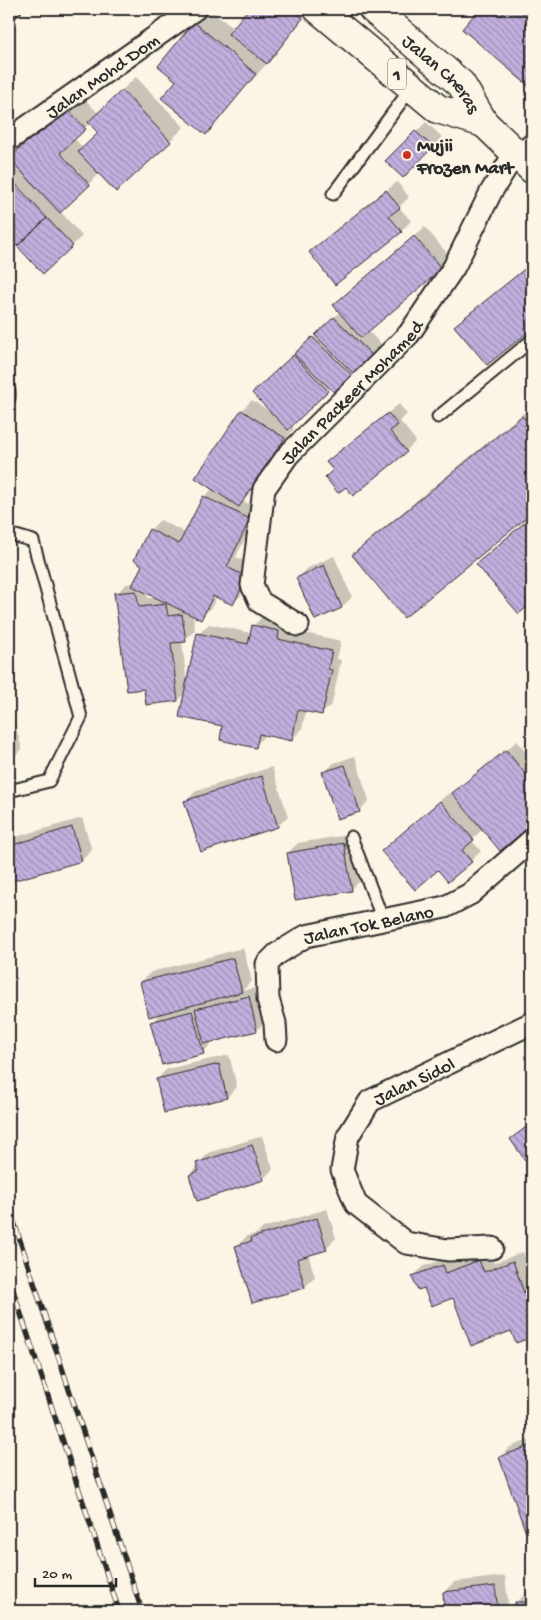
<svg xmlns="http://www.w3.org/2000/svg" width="541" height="1620" viewBox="0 0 541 1620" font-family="'Gochi Hand',sans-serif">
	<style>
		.shadow { fill: #0003; fill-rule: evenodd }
		.building { fill: url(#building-back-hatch); stroke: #2b2b2b }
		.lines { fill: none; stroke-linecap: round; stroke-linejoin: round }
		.service-casing { stroke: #2b2b2b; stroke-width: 15 }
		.minor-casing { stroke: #2b2b2b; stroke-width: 25 }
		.primary-casing { stroke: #2b2b2b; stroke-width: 31 }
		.service { stroke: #fcf5e5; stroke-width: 11 }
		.minor { stroke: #fcf5e5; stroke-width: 21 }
		.primary { stroke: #fcf5e5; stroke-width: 28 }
		.rail-casing { stroke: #2b2b2b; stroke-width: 5.5 }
		.rail { stroke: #fcf5e5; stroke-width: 4; stroke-dasharray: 11; stroke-linecap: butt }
		.poi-dot { fill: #c8321e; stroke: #fcf5e5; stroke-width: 2 }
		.labels { text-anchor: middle; stroke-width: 4; stroke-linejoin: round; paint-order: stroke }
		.shield { fill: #fcf5e5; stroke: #6a6863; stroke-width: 1 }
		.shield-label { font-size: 18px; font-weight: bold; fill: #2b2b2b }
		.street-label { font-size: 19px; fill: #2b2b2b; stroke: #fcf5e5 }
		.poi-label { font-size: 19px; font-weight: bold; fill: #2b2b2b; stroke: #fcf5e5; text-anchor: start }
	</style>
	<defs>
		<pattern id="building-back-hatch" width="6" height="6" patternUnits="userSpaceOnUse" patternTransform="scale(1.25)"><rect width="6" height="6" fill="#c2afde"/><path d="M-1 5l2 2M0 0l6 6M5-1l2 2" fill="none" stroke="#9e8fb4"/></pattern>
	</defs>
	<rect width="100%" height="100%" fill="#fcf5e5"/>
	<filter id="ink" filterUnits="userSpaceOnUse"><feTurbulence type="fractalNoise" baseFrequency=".02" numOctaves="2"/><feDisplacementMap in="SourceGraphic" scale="10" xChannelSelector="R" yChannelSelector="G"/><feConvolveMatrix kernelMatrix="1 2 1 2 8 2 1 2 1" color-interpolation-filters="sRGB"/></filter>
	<g filter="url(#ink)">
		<path class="shadow" d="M209 9 234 29 250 9H311L277 52 205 133 177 80 195 23Z
			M481 9H532V88L463 29Z
			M136 77 184 127 170 141 100 173 60 211 82 236 43 273 9 236V148L15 155 80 94 98 113ZM90 123 99 132 83 148 74 138Z
			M426 122 442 137 403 177 387 161Z
			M397 182 409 197 399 207 411 221 401 231 311 252Z
			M425 227 451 258 368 331 388 351 360 378 330 387 290 425 294 428 243 501 259 509 236 557 256 567 242 594 232 604 217 596 211 608 201 618 193 614 195 630 185 640 182 641 187 685 199 634 209 624 251 633 253 626 263 616 287 629 341 641 337 659 341 660 332 704 322 714 306 710 302 729 292 739 266 734 255 746 224 725 186 692 178 700 145 688 116 594 126 584 134 583 143 564 150 530 160 520 186 533 204 497 213 488 197 478 242 410 252 400 272 413 264 383 340 312 344 296ZM147 592 157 597 148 598Z
			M532 262V327L487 364 456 326Z
			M399 404 407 414 400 421 416 441 406 451 334 469 328 462Z
			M532 406V511L404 616 354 555 371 538Z
			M532 515V601L519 612 477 564Z
			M334 556 352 597 342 607 316 618 298 578 308 568Z
			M9 701 22 749 9 762Z
			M517 741 532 760V824L500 849 483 829 471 840 481 851 471 861 438 868 383 851 450 792 453 794Z
			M355 756 369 801 359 811 324 773 334 763Z
			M272 767 288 816 278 826 202 850 186 801 196 791Z
			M82 818 92 850 82 860 9 881V839Z
			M353 834 361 880 351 890 288 853 298 843Z
			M243 948 252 981 242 991 258 987 267 1020 257 1030 213 1041 203 1053 152 1022 162 1012 141 982 151 972Z
			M229 1055 237 1087 227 1097 157 1079 167 1069Z
			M532 1121V1168L511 1139Z
			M262 1136 273 1169 263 1179 190 1175 208 1153Z
			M327 1209 336 1238 326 1248 308 1254 315 1277 305 1287 237 1246 247 1236 258 1233 263 1228Z
			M489 1251 494 1263 523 1252 532 1279V1336L517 1342 512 1330 454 1297 425 1286 414 1276 424 1266 453 1256 456 1263Z
			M532 1439V1530L527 1532 500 1457 510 1447Z
			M505 1576 509 1611H439L445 1603 444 1592 454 1582Z
			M526 1593H532V1611H517L516 1603Z"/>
		<path class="building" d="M248 9H290L303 18 267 64 228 34Z
			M479 9H493L501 16 507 9H519L532 20V89L462 29Z
			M194 22 256 74 206 135 161 98 176 81 158 66Z
			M122 90 171 142 116 192 78 152 98 133 88 122Z
			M66 107 86 129 60 153 90 185 60 213 9 158Z
			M415 131 433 147 403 178 385 161Z
			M9 177 47 218 17 246 9 238Z
			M386 190 400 208 389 216 402 232 335 285 309 252Z
			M47 218 73 246 43 274 17 246Z
			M414 236 442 269 361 338 333 305Z
			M532 263V329L487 365 454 326Z
			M334 317 379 362 360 380 315 335Z
			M312 337 356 379 339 397 294 354Z
			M293 355 328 391 288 430 252 393Z
			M241 410 285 438 239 507 195 478Z
			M388 413 398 425 390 431 407 452 353 496 346 487 338 493 325 477 333 470 326 462Z
			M532 413V513L404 618 352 555 522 416 525 419Z
			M203 496 250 519 227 567 247 577 233 605 213 596 201 620 132 586 142 565 134 560 149 529 179 544Z
			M532 516V602L519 614 476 564Z
			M324 565 342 608 315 620 296 578Z
			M136 591 139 607 166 604 168 616 182 614 186 642 171 643 178 701 146 705 144 689 127 691 114 593Z
			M252 625 279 631 278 639 332 651 328 669 332 670 322 715 298 710 292 741 259 734 256 748 220 740 222 726 179 717 197 633 248 644Z
			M506 750 532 782V825L500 851 452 793Z
			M345 765 360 812 337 819 322 772Z
			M262 776 278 827 201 852 184 801Z
			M440 801 474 840 462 850 472 862 448 882 438 870 415 890 381 851Z
			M72 827 82 861 9 882V846Z
			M344 843 352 891 295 900 287 853Z
			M233 958 242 992 149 1017 140 982Z
			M249 996 257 1031 204 1044 195 1009Z
			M192 1011 204 1054 162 1065 150 1022Z
			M219 1064 227 1098 164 1113 156 1079Z
			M532 1123V1170L510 1139Z
			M252 1145 264 1180 197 1201 189 1175 199 1171 196 1163Z
			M317 1218 327 1250 297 1259 305 1288 252 1303 235 1246 252 1241 251 1238Z
			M479 1260 484 1272 513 1261 524 1293 532 1290V1337L516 1343 511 1331 471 1346 453 1298 431 1306 424 1288 418 1290 412 1276 443 1265 446 1273Z
			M532 1445V1531L526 1533 499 1457Z
			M495 1586 498 1611H438V1609L444 1608 443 1592Z
			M515 1602H532V1611H515Z"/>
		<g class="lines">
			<defs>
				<path id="service" d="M9 14 15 9
					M515 153 532 138
					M333 194 412 87
					M9 391V398
					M438 417 532 340
					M9 534 33 541 81 717 49 781 9 791
					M351 837 383 920"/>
				<g id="minor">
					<path id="s1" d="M10 139 195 9"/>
					<path id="s2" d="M298 625 260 602 252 585 264 489 288 455 409 334 454 267 491 192 515 153"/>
					<path id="s3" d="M276 1040 275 1023 268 999 267 964 277 954 306 936 445 907 470 894 532 840"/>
					<path id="s4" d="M492 1248 448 1250 406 1243 356 1204 342 1170 348 1136 370 1101 532 1023"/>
				</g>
				<g id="primary">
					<path d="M318 9 438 109 484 123"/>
					<path id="s5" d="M373 9 461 84 484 123 532 169"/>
				</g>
			</defs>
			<use href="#service" class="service-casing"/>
			<use href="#minor" class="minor-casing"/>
			<use href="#primary" class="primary-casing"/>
			<use href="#service" class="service"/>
			<use href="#minor" class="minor"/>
			<use href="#primary" class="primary"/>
			<defs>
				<path id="rail" d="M9 1207 142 1611
					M9 1278 119 1611"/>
			</defs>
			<use href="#rail" class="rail-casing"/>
			<use href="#rail" class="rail"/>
		</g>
	</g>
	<circle class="poi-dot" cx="407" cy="155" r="5"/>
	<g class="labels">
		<rect class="shield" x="388" y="58.5" width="18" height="31" rx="4"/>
		<g class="shield-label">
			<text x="397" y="80">1</text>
		</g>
		<g class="street-label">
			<text dy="7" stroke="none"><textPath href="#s1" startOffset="112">Jalan Mohd Dom</textPath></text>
			<text dy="7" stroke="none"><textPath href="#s5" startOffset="95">Jalan Cheras</textPath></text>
			<text dy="7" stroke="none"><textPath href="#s2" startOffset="291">Jalan Packeer Mohamed</textPath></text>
			<text dy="7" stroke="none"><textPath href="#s3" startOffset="189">Jalan Tok Belano</textPath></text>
			<text dy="7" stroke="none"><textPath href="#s4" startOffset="311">Jalan Sidol</textPath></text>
		</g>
		<g class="poi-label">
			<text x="417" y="151">Mujii<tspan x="417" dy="22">Frozen Mart</tspan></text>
		</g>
	</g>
	<rect width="541" height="1620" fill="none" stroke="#fcf5e5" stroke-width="30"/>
	<rect x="15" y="15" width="511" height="1590" fill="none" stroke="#2b2b2b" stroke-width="2" filter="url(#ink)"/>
	<path d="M35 1578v8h81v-8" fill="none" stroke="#2b2b2b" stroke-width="2.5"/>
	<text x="42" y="1578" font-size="15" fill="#2b2b2b" stroke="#fcf5e5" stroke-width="4" paint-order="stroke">20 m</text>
</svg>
